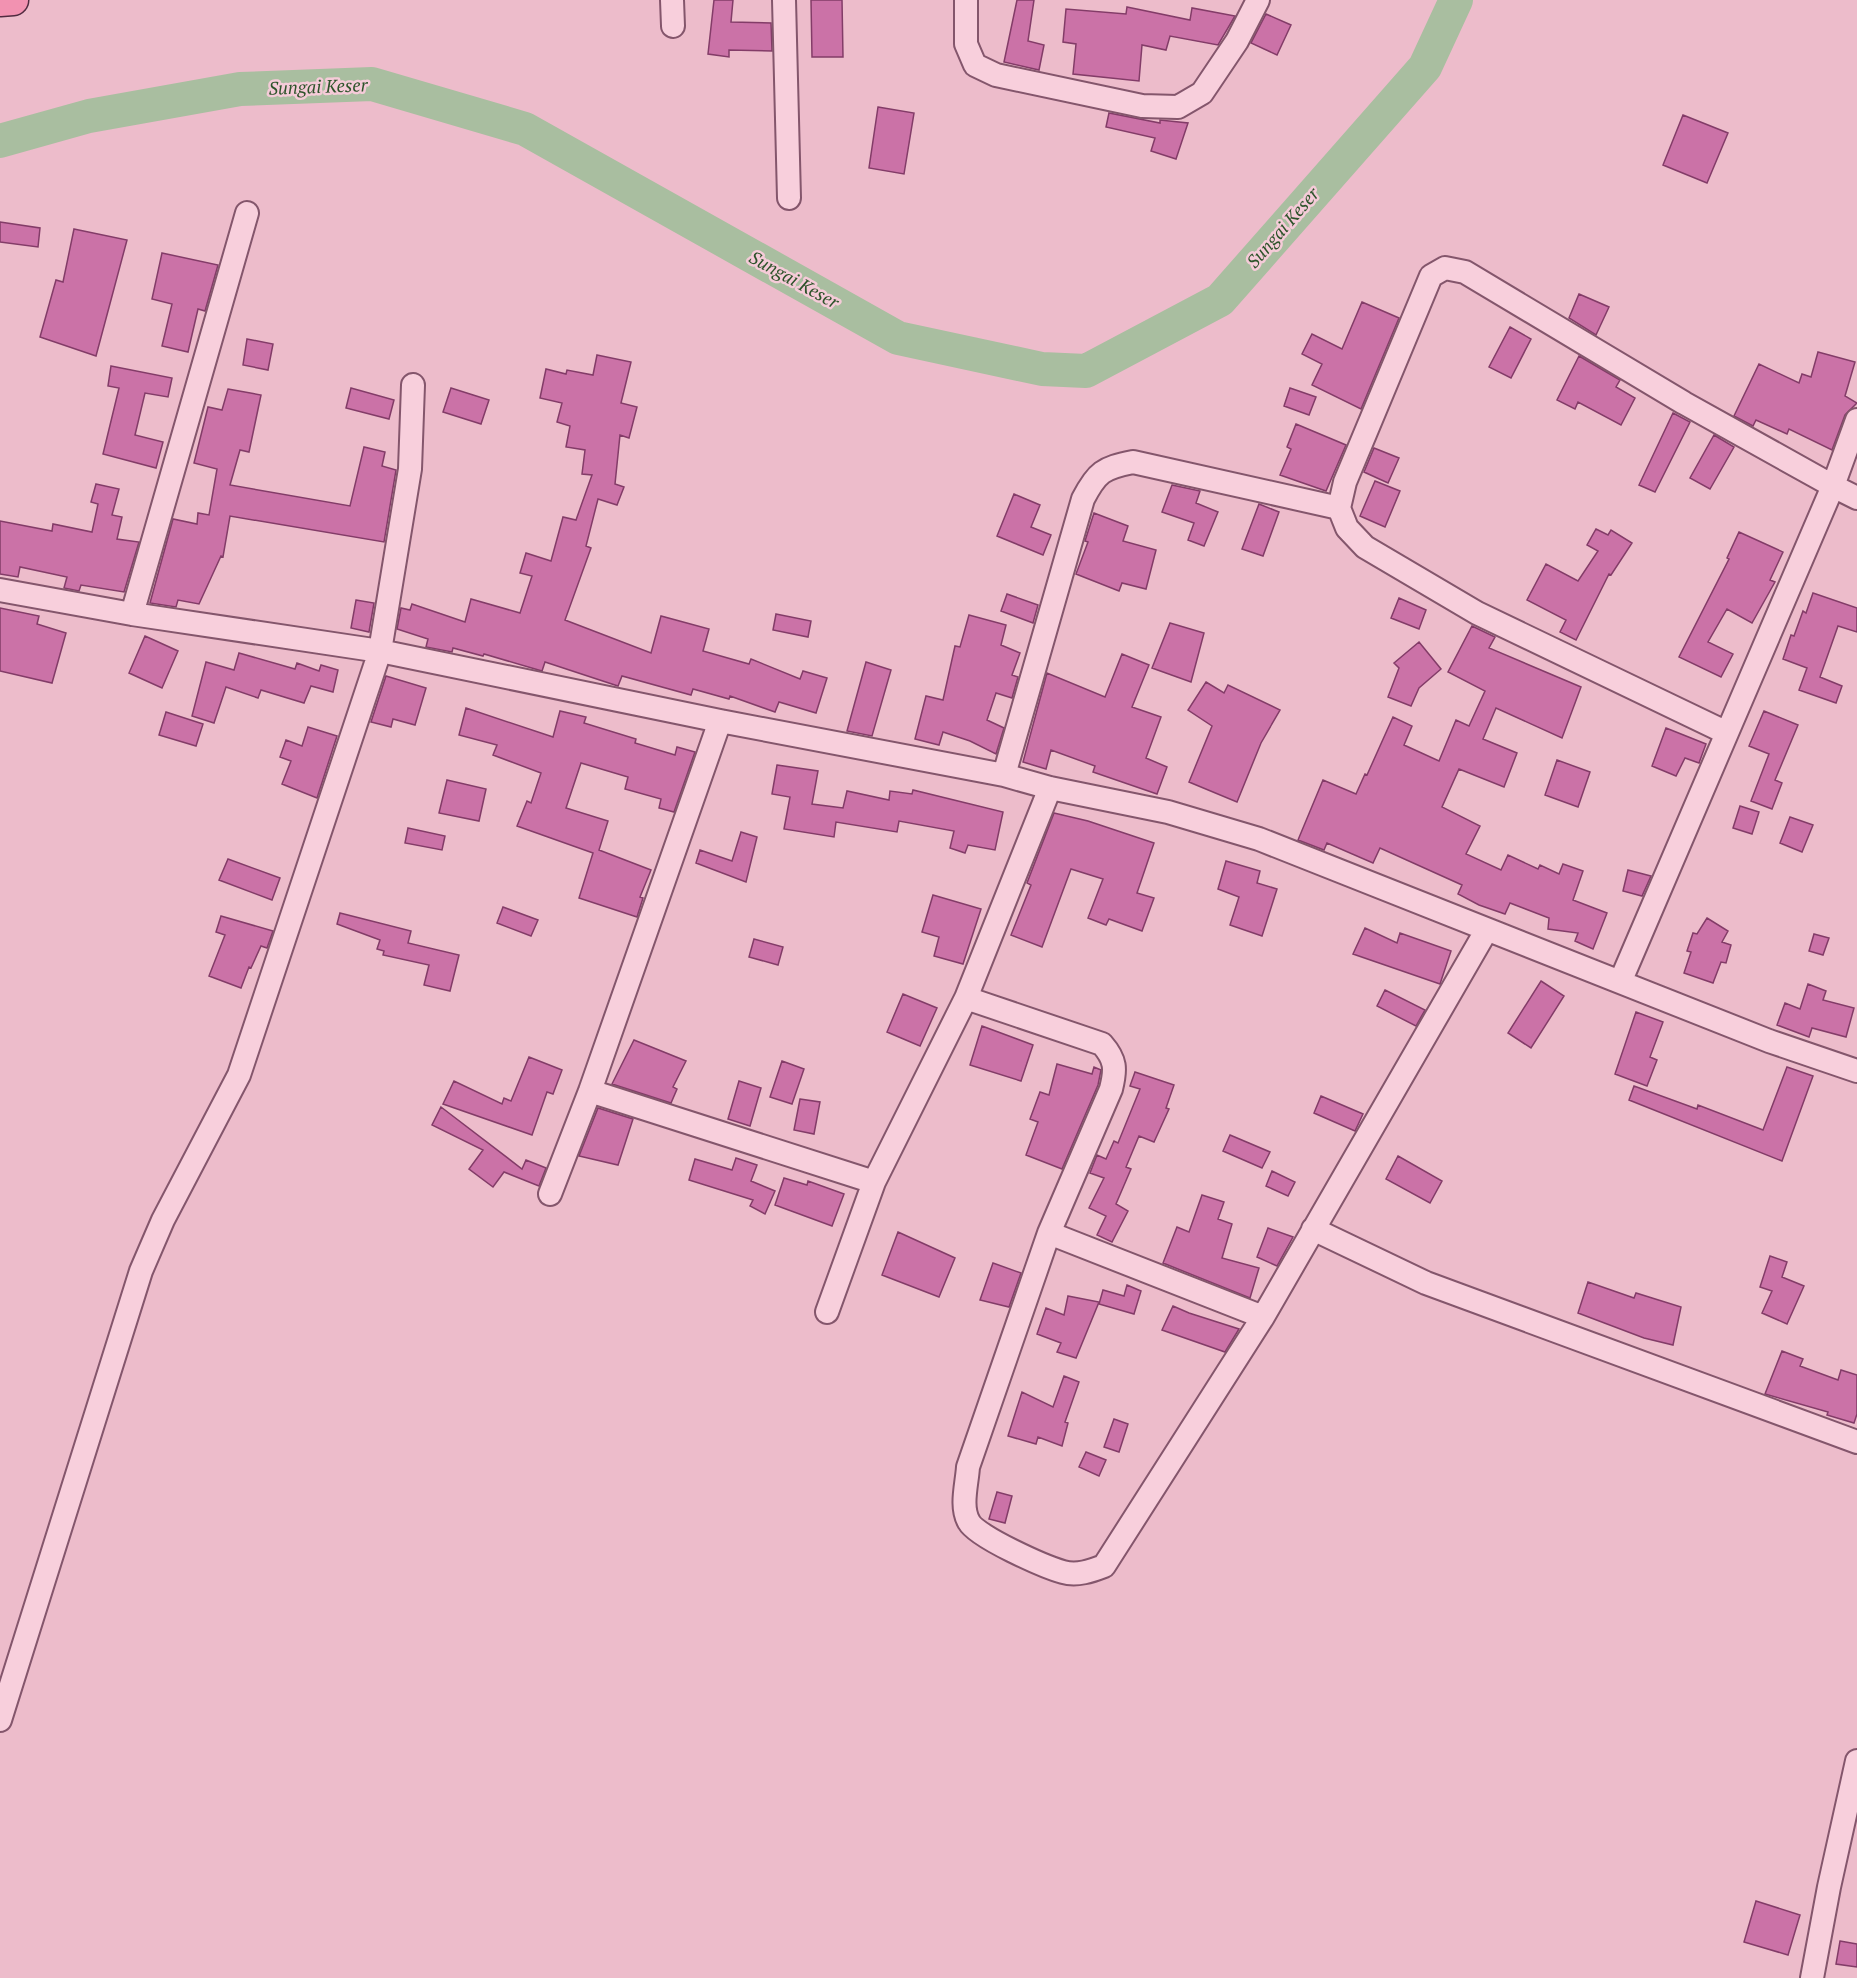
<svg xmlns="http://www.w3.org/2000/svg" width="1857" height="1978" viewBox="0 0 1857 1978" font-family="'PT Serif',serif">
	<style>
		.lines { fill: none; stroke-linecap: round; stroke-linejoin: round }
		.river { stroke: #a9bea0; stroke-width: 34 }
		.building { fill: #cb72a7; stroke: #833c68; stroke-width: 1.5 }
		.minor-casing { stroke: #84566c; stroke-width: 26 }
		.major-casing { stroke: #512b40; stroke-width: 33 }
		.minor { stroke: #f8cfdc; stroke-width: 22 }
		.major { stroke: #f292b1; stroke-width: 30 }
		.labels { text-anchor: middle; stroke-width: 5; stroke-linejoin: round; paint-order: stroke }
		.water-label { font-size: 18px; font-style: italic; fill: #2d532a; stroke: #f5cbd8 }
	</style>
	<rect width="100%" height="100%" fill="#edbccb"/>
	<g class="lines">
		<path class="river" d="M0 141 89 116 240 89 372 84 525 129 898 338 1042 369 1086 371 1220 300 1425 67 1456 0"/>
	</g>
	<path class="building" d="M714 0H733L731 22 771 23 772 51 729 50V57L708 54Z
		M811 0H842L843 57H812Z
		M1017 0H1034L1028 41 1044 45 1039 70 1004 62Z
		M1127 7 1190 20 1192 8 1235 16 1218 45 1170 36 1166 50 1142 45 1139 81 1073 74 1076 44 1063 42 1066 9 1126 14Z
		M1266 14 1291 25 1277 55 1251 43Z
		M878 107 914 113 904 174 869 168Z
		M1109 113 1160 123V120L1188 123 1176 159 1151 151 1155 138 1106 127Z
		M1683 115 1728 133 1707 183 1663 165Z
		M0 222 40 228 38 247 0 242Z
		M74 229 127 240 96 356 40 337 56 280 63 282Z
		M162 253 218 265 205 311 198 309 188 352 162 346 172 304 152 299Z
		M1579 294 1609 307 1596 335 1569 318Z
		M1362 302 1399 318 1361 409 1312 385 1322 364 1302 354 1312 334 1342 349Z
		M1510 327 1531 339 1511 378 1489 367Z
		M247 339 273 344 268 370 243 365Z
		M1818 352 1855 362 1845 396 1857 403 1845 415 1832 450 1789 429 1787 434 1756 420 1753 426 1734 416 1759 364 1799 383 1802 374 1811 377Z
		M597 355 631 362 621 403 637 407 629 438 620 435 615 484 624 487 617 505 598 499 586 546 591 548 565 620 651 653 661 616 709 629 703 651 749 664 751 659 800 679 803 671 827 678 816 713 779 702 775 712 730 696 729 699 693 689 691 695 622 676 618 686 545 662 542 671 484 654 483 656 453 648 452 652 426 647 428 639 397 629 401 608 410 610 412 604 465 622 471 599 520 613 532 576 520 573 526 553 551 561 563 517 576 520 592 475 582 474 585 450 566 447 570 426 557 422 562 403 540 398 546 369 566 374 567 370 593 375Z
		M1579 356 1620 380 1616 387 1635 398 1621 425 1578 402 1575 409 1557 400Z
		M111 366 172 378 168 397 145 393 135 435 163 442 156 468 103 454 119 388 108 386Z
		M351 388 394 400 389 419 346 408Z
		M451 388 489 400 481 424 443 412Z
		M1290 388 1316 397 1309 415 1284 406Z
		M228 389 261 395 249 452 240 450 230 485 350 506 364 447 385 452 382 466 396 470 384 542 230 516 223 557 221 556 199 604 178 600 176 607 150 603 173 519 197 524 198 513 209 515 217 469 194 463 208 407 222 410Z
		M1673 413 1690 422 1655 492 1639 485Z
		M1296 424 1346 445 1326 491 1280 475 1291 449 1287 447Z
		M1714 435 1734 447 1710 489 1690 478Z
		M1374 448 1399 458 1388 483 1364 472Z
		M1375 481 1400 491 1385 527 1360 516Z
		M96 484 119 489 112 515 122 517 117 539 139 542 124 592 81 585 79 591 64 588 67 577 20 567 18 577 0 574V521L52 531 53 524 92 532 98 504 91 502Z
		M1172 485 1200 491 1196 503 1218 512 1204 546 1188 540 1194 523 1162 512Z
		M1014 494 1040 505 1031 527 1051 535 1043 555 997 536Z
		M1259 504 1279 512 1263 556 1242 549Z
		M1094 513 1128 526 1123 541 1156 550 1146 589 1122 583 1119 591 1076 574 1088 542 1085 541Z
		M1596 529 1608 535 1611 530 1632 543 1611 575 1609 574 1576 640 1560 632 1566 620 1527 600 1546 564 1578 581 1598 551 1587 545Z
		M1739 532 1783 552 1770 580 1775 582 1752 623 1727 609 1708 642 1733 654 1721 677 1679 657 1729 559 1727 558Z
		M1813 593 1857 608V632L1838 626 1820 677 1842 686 1836 703 1799 690 1807 668 1783 659 1791 635 1794 636 1803 611 1806 613Z
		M1007 594 1038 605 1033 623 1001 611Z
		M1399 598 1426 610 1419 629 1391 618Z
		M356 600 374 603 369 632 351 628Z
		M0 608 39 616 37 624 66 633 52 683 0 671Z
		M776 614 811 621 808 637 773 630Z
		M969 615 1006 625 1001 645 1020 653 1012 675 1018 677 1012 698 996 693 987 720 1004 728 996 754 970 741 943 732 939 745 915 739 926 696 943 700 955 646 960 647Z
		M1170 623 1204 633 1191 682 1152 668Z
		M1472 626 1495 637 1489 648 1581 687 1562 738 1496 708 1483 739 1517 753 1504 787 1459 769 1442 807 1480 826 1466 854 1501 870 1508 855 1538 869 1540 865 1559 874 1563 864 1583 871 1573 900 1607 913 1593 949 1575 941 1578 933 1548 929 1549 918 1510 903 1505 914 1479 905 1458 894 1462 885 1380 848 1373 863 1327 843 1324 850 1298 840 1323 780 1356 794 1365 774 1367 775 1393 717 1412 726 1404 745 1439 761 1456 720 1469 726 1485 691 1448 672Z
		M145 636 178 651 162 688 129 673Z
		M1419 642 1441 669 1419 688 1411 706 1388 697 1399 668 1394 663Z
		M239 653 295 669 297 663 319 671 321 665 338 670 333 692 311 686 304 703 261 690 258 698 226 687 214 723 192 716 206 662 234 670Z
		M1122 654 1149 665 1132 707 1161 717 1146 758 1167 767 1157 794 1093 772 1095 766 1051 750 1046 769 1023 762 1047 673 1105 697Z
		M866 662 891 670 872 736 847 731Z
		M386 676 426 688 415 725 393 719 391 727 371 722Z
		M1206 682 1224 693 1228 685 1280 710 1261 743 1237 802 1189 782 1212 726 1188 710Z
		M466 708 553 737 560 711 586 717 584 723 636 739 635 743 675 755 677 747 695 752 674 812 659 808 661 799 625 789 628 777 581 763 566 808 608 821 599 850 651 870 640 897 643 898 637 917 579 898 593 853 517 826 527 801 531 803 541 773 493 755 497 745 459 735Z
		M1764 711 1798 725 1775 780 1782 783 1772 809 1751 801 1769 754 1749 746Z
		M166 712 203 724 196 746 159 735Z
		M308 727 337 736 317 798 282 784 291 761 280 757 286 740 302 746Z
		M1666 728 1706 744 1699 763 1685 758 1676 776 1652 766Z
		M1557 760 1590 772 1578 807 1545 795Z
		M777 765 818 771 812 804 843 808 847 791 889 800 890 791 912 794 913 790 1003 812 995 850 968 845 965 853 950 848 954 831 899 821 897 832 836 822 834 837 784 829 790 797 772 794Z
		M447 780 486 789 479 821 439 813Z
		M1740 806 1759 812 1752 834 1733 828Z
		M1054 813 1088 821 1154 843 1137 893 1154 898 1142 931 1109 919 1106 925 1088 918 1103 879 1071 869 1042 947 1011 935 1031 885 1027 883Z
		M1790 817 1813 825 1802 852 1780 843Z
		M408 828 445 836 442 850 405 843Z
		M741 832 757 837 746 882 696 863 700 850 732 861Z
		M228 859 280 878 272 900 219 880Z
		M1226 861 1260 871 1257 883 1277 889 1262 936 1230 925 1239 897 1218 889Z
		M1628 870 1651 876 1642 896 1623 891Z
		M933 895 981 909 963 964 934 956 939 937 922 932Z
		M503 907 538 920 531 936 497 923Z
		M340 913 411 931 408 943 459 955 450 991 424 985 429 965 383 955 384 951 377 949 380 940 337 924Z
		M221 916 273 931 267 948 261 946 251 968 249 967 241 988 209 976 225 935 216 932Z
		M1707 918 1728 931 1722 942 1731 945 1726 963 1721 962 1713 983 1684 973 1691 952 1687 951 1693 933 1697 934Z
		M1365 928 1397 943 1400 933 1451 951 1440 984 1353 954Z
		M1814 934 1829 938 1823 955 1809 951Z
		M754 939 783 947 778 965 749 957Z
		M1541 981 1564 996 1531 1048 1508 1033Z
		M1808 984 1826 991 1823 1000 1854 1008 1846 1037 1812 1028 1809 1037 1777 1025 1785 1003 1800 1009Z
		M1385 990 1425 1010 1416 1026 1377 1006Z
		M903 994 937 1008 920 1046 887 1032Z
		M1636 1012 1663 1022 1650 1057 1657 1060 1647 1086 1615 1074Z
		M982 1026 1033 1045 1021 1081 970 1065Z
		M634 1040 686 1061 673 1087 677 1089 671 1103 612 1084Z
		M529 1057 562 1070 553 1094 547 1092 532 1135 443 1104 454 1081 502 1104 504 1098 511 1101Z
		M782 1061 804 1069 792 1104 770 1097Z
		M1057 1064 1092 1074 1094 1067 1101 1070 1098 1085 1062 1169 1026 1155 1038 1122 1030 1119 1040 1092 1049 1095Z
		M1787 1067 1813 1076 1782 1161 1629 1100 1634 1086 1697 1109 1698 1105 1763 1130Z
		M1135 1072 1174 1085 1166 1108 1169 1109 1154 1142 1139 1136 1126 1167 1131 1169 1116 1204 1128 1211 1112 1242 1097 1235 1106 1216 1089 1208 1104 1178 1090 1173 1097 1155 1106 1159 1114 1141 1118 1143 1140 1089 1130 1086Z
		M739 1081 761 1088 750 1126 728 1119Z
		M1321 1096 1363 1114 1355 1131 1314 1113Z
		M800 1099 820 1102 814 1134 794 1130Z
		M441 1107 522 1169 526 1160 546 1168 539 1186 504 1172 493 1187 469 1169 483 1150 432 1125Z
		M598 1108 633 1119 618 1165 579 1156Z
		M1230 1135 1270 1152 1262 1168 1223 1151Z
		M1398 1156 1442 1181 1430 1203 1386 1179Z
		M736 1158 757 1165 751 1181 775 1191 765 1214 750 1206 753 1200 689 1180 695 1159 732 1170Z
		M1272 1171 1295 1182 1288 1196 1266 1186Z
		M784 1178 807 1185 808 1181 844 1194 832 1226 775 1205Z
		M1202 1195 1224 1202 1218 1219 1232 1224 1222 1258 1259 1268 1250 1298 1163 1263 1177 1227 1189 1232Z
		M1268 1228 1293 1237 1277 1266 1257 1257Z
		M898 1232 955 1258 939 1297 882 1275Z
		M1770 1256 1787 1262 1782 1277 1804 1286 1787 1324 1762 1313 1772 1291 1760 1287Z
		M993 1263 1021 1273 1009 1307 980 1300Z
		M1588 1282 1634 1298 1636 1293 1681 1307 1673 1345 1644 1338 1578 1313Z
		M1127 1285 1141 1291 1134 1314 1099 1304 1103 1290 1124 1296Z
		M1068 1296 1099 1302 1076 1358 1057 1352 1061 1343 1037 1334 1046 1308 1064 1315Z
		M1173 1306 1189 1313 1239 1329 1225 1352 1162 1330Z
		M1782 1351 1803 1359 1800 1366 1838 1380 1841 1370 1857 1375V1414L1854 1423 1827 1415 1828 1412 1765 1394Z
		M1064 1376 1079 1382 1065 1422 1068 1423 1062 1446 1038 1437 1036 1444 1008 1436 1022 1392 1053 1407Z
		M1114 1419 1128 1424 1119 1452 1104 1447Z
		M1086 1452 1106 1460 1099 1476 1079 1467Z
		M997 1492 1012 1496 1005 1523 989 1519Z
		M1756 1901 1800 1915 1788 1955 1744 1942Z
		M1840 1941 1857 1944V1967L1836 1964Z"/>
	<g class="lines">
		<defs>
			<path id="minor" d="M672 0 673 26
				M784 0 789 198
				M966 0V44L975 65 996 75 1142 106 1178 107 1202 93 1237 41 1258 0
				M0 590 132 614 380 651 720 721 1004 775 1050 788 1168 812 1259 839 1769 1041 1857 1071
				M132 614 247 213
				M1727 733 1477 613 1365 547 1347 528 1339 508 1345 482 1431 276 1445 268 1465 272 1684 403 1833 486 1857 420
				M1004 775 1083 499C1097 472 1103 468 1133 462L1339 508
				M1621 980 1833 486 1857 498
				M966 998 1102 1044C1116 1060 1116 1069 1111 1089L1049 1233 968 1467C967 1484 960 1507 969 1522 977 1537 1045 1567 1063 1572 1077 1576 1091 1571 1104 1566L1263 1317 1486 931
				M590 1091 874 1182
				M550 1194 590 1091 720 721
				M1313 1229 1426 1283 1857 1442
				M1049 1233 1263 1317
				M827 1312 874 1182 966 998 1050 788
				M0 1720 141 1271 163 1220 239 1075 380 651 410 469 413 385
				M1812 1978 1829 1887 1857 1761"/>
			<path id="major" d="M0 1 13 0"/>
		</defs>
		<use href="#minor" class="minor-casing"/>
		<use href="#major" class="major-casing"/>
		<use href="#minor" class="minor"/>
		<use href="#major" class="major"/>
	</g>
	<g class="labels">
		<g class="water-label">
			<text transform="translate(318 87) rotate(-2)" y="6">Sungai Keser</text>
			<text transform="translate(1283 228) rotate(-49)" y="6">Sungai Keser</text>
			<text transform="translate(794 280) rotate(29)" y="6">Sungai Keser</text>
		</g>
	</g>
</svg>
